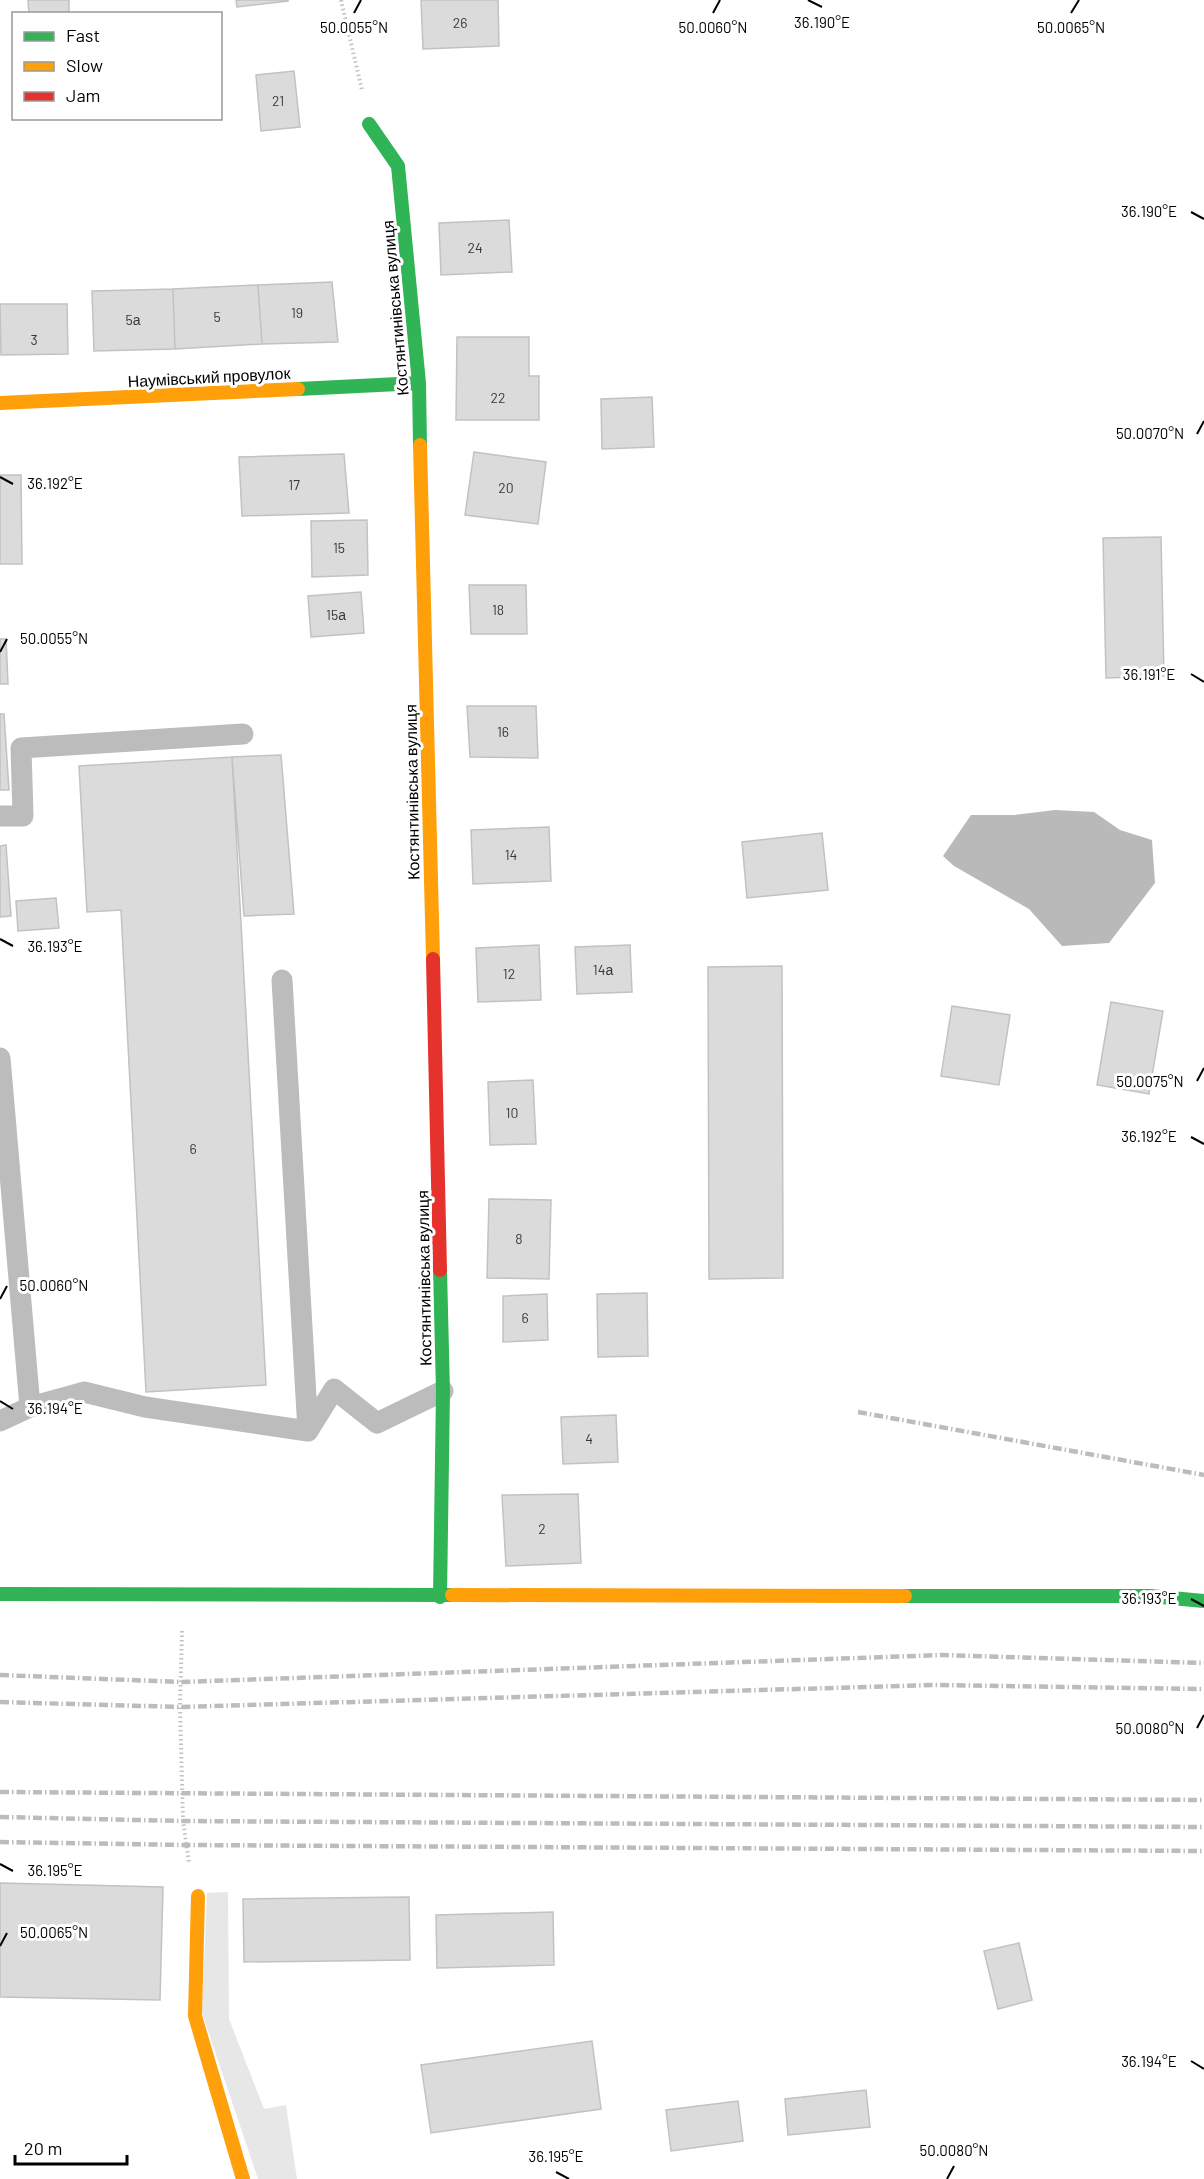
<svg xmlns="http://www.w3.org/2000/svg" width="1204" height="2179" viewBox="0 0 1204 2179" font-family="Barlow,sans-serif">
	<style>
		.green { fill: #e7e7e7 }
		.water { fill: #b9b9b9 }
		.building { fill: #dbdbdb; stroke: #c2c2c2; stroke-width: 1.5 }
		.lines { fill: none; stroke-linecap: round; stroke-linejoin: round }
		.path { stroke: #c2c2c2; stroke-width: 4; stroke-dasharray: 1.5 3; stroke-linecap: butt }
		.lane { stroke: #bcbcbc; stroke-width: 21 }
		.fast { stroke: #30b455; stroke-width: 14 }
		.slow { stroke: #ff9f0a; stroke-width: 14 }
		.jam { stroke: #e5322d; stroke-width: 14 }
		.rail { stroke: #bcbcbc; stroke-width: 4.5; stroke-dasharray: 9 3 1.5 3; stroke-linecap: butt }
		.ticks { fill: none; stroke: #000; stroke-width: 2 }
		.labels { text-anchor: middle; stroke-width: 6; stroke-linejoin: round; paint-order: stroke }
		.number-label { font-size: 14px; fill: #373737 }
		.street-label { font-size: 16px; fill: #000; stroke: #fff }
		.ticks-label { font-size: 15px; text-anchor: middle; fill: #000; stroke: #fff; stroke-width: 6; stroke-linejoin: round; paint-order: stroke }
	</style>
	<rect width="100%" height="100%" fill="#fff"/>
	<path class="green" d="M228 1892 229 2019 264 2109 286 2105 297 2179H258L202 2013 207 1893Z"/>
	<path class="water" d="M1055 810 1094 812 1120 830 1152 840 1155 883 1109 943 1062 946 1029 909 954 866 943 856 971 815H1014Z"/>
	<path class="building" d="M28 0H69V14H29Z
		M236 0H288V1L237 7Z
		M421 0H498L499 46 423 49Z
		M294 71 300 127 261 131 256 75Z
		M509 220 512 272 441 275 439 223Z
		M332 282 338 342 262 344 258 285Z
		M258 285 262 344 175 349 173 289Z
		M173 289 175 349 94 351 92 291Z
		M0 304H67L68 354 1 355Z
		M457 337H529V376H539V420H456Z
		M652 397 654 447 602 449 601 399Z
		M474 452 546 462 538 524 465 515Z
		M344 454 349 513 242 516 239 457Z
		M0 475H21L22 564H0Z
		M367 520 368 575 312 577 311 521Z
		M1161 537 1164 676 1106 678 1103 538Z
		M469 585H526L527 634H471Z
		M361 592 364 633 311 637 308 596Z
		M0 639H6L8 684H0Z
		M467 706H536L538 758 470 757Z
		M0 714H4L9 790H0Z
		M281 755 294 914 244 916 232 757Z
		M232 757 266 1385 146 1392 121 910 87 912 79 766Z
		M549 827 551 881 473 884 471 830Z
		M822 833 828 890 747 898 742 842Z
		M6 845 11 916 0 917V846Z
		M56 898 59 928 18 931 16 901Z
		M539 945 541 1000 478 1002 476 948Z
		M630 945 632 992 577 994 575 947Z
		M782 966 783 1278 709 1279 708 967Z
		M1111 1002 1163 1011 1149 1094 1097 1085Z
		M952 1006 1010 1015 999 1085 941 1076Z
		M533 1080 536 1144 490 1145 488 1082Z
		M489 1199 551 1200 549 1279 487 1278Z
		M647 1293 648 1356 598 1357 597 1294Z
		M547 1294 548 1340 503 1342V1296Z
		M616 1415 618 1462 563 1464 561 1417Z
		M578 1494 581 1563 506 1566 502 1495Z
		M0 1883 163 1887 160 2000 0 1997Z
		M409 1897 410 1960 244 1962 243 1899Z
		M553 1912 554 1965 437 1968 436 1915Z
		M1019 1943 1032 2000 998 2009 984 1951Z
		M592 2041 601 2109 431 2133 421 2065Z
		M866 2090 870 2127 788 2135 785 2099Z
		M738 2101 743 2141 671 2151 666 2110Z"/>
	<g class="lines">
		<path class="path" d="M341 0 362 90
			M182 1631 180 1707 183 1821 189 1863"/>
		<path class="lane" d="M0 816H23L21 748 243 734
			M282 980 308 1431
			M0 1058 30 1407 0 1421
			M30 1407 84 1392 145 1407 308 1431 334 1389 377 1423 443 1391"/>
		<path class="fast" d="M369 124 398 166 419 383 420 445
			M298 389 419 383
			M0 1594 452 1595
			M905 1596H1150L1204 1601
			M440 1597 443 1391 440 1270"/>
		<path class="slow" d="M0 403 298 389
			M420 445 433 959
			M452 1595 905 1596
			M198 1896 195 2016 243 2179"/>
		<path class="jam" d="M433 959 440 1270"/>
		<path class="rail" d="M858 1412 1204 1475
			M0 1675 182 1682 942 1655 1204 1663
			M0 1702 180 1707 933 1685 1204 1689
			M0 1792 1204 1800
			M0 1817 183 1821 1204 1827
			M0 1842 186 1845 1204 1851"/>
	</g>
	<path class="ticks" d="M808 0 822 7M354 13 361 0M713 13 720 0M1071 13 1079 0M1191 212 1204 219M1197 434 1204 421M0 477 13 484M0 652 7 639M1191 674 1204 682M0 939 13 946M1197 1081 1204 1068M1191 1137 1204 1144M0 1299 7 1286M0 1401 13 1409M1191 1599 1204 1606M1197 1728 1204 1715M0 1864 13 1871M0 1946 7 1933M1191 2061 1204 2069M556 2172 569 2179M947 2179 954 2166"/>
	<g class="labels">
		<g class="number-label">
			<text x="460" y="28">26</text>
			<text x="278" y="106">21</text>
			<text x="475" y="253">24</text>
			<text x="297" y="318">19</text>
			<text x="217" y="322">5</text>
			<text x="133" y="325">5а</text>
			<text x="34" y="345">3</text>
			<text x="498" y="403">22</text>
			<text x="294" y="490">17</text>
			<text x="506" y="493">20</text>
			<text x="339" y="553">15</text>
			<text x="498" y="615">18</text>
			<text x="336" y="620">15а</text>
			<text x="503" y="737">16</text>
			<text x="511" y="860">14</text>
			<text x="603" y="975">14а</text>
			<text x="509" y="979">12</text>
			<text x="512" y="1118">10</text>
			<text x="193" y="1154">6</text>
			<text x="519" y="1244">8</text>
			<text x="525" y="1323">6</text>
			<text x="589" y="1444">4</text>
			<text x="542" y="1534">2</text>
		</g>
		<g class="street-label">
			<text transform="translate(395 308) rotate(-95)" y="6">Костянтинівська вулиця</text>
			<text transform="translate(209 377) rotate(-3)" y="6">Наумівський провулок</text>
			<text transform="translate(412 792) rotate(-91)" y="6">Костянтинівська вулиця</text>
			<text transform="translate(424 1278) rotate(-91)" y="6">Костянтинівська вулиця</text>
		</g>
	</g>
	<g class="ticks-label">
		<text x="822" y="28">36.190°E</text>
		<text x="354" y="33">50.0055°N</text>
		<text x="713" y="33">50.0060°N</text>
		<text x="1071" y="33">50.0065°N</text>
		<text x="1149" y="217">36.190°E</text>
		<text x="1150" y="439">50.0070°N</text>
		<text x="55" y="489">36.192°E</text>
		<text x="54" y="644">50.0055°N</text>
		<text x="1149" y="680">36.191°E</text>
		<text x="55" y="952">36.193°E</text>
		<text x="1150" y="1087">50.0075°N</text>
		<text x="1149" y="1142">36.192°E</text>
		<text x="54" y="1291">50.0060°N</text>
		<text x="55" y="1414">36.194°E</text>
		<text x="1149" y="1604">36.193°E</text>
		<text x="1150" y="1734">50.0080°N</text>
		<text x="55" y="1876">36.195°E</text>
		<text x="54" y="1938">50.0065°N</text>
		<text x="1149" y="2067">36.194°E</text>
		<text x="954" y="2156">50.0080°N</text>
		<text x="556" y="2162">36.195°E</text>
	</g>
	<rect x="12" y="12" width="210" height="108" fill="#ffffff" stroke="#999999" stroke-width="1.5"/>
	<rect x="24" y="32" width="30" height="9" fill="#30b455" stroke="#999999" stroke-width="1.5"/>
	<text x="66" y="42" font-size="18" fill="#000000">Fast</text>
	<rect x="24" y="62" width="30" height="9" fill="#ff9f0a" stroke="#999999" stroke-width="1.5"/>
	<text x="66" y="72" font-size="18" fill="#000000">Slow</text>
	<rect x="24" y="92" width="30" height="9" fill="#e5322d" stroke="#999999" stroke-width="1.5"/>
	<text x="66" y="102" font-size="18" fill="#000000">Jam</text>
	<path d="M15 2155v9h112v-9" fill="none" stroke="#000000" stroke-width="3"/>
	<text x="24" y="2155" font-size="18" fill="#000000" stroke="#ffffff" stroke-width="4.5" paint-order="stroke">20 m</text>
</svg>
